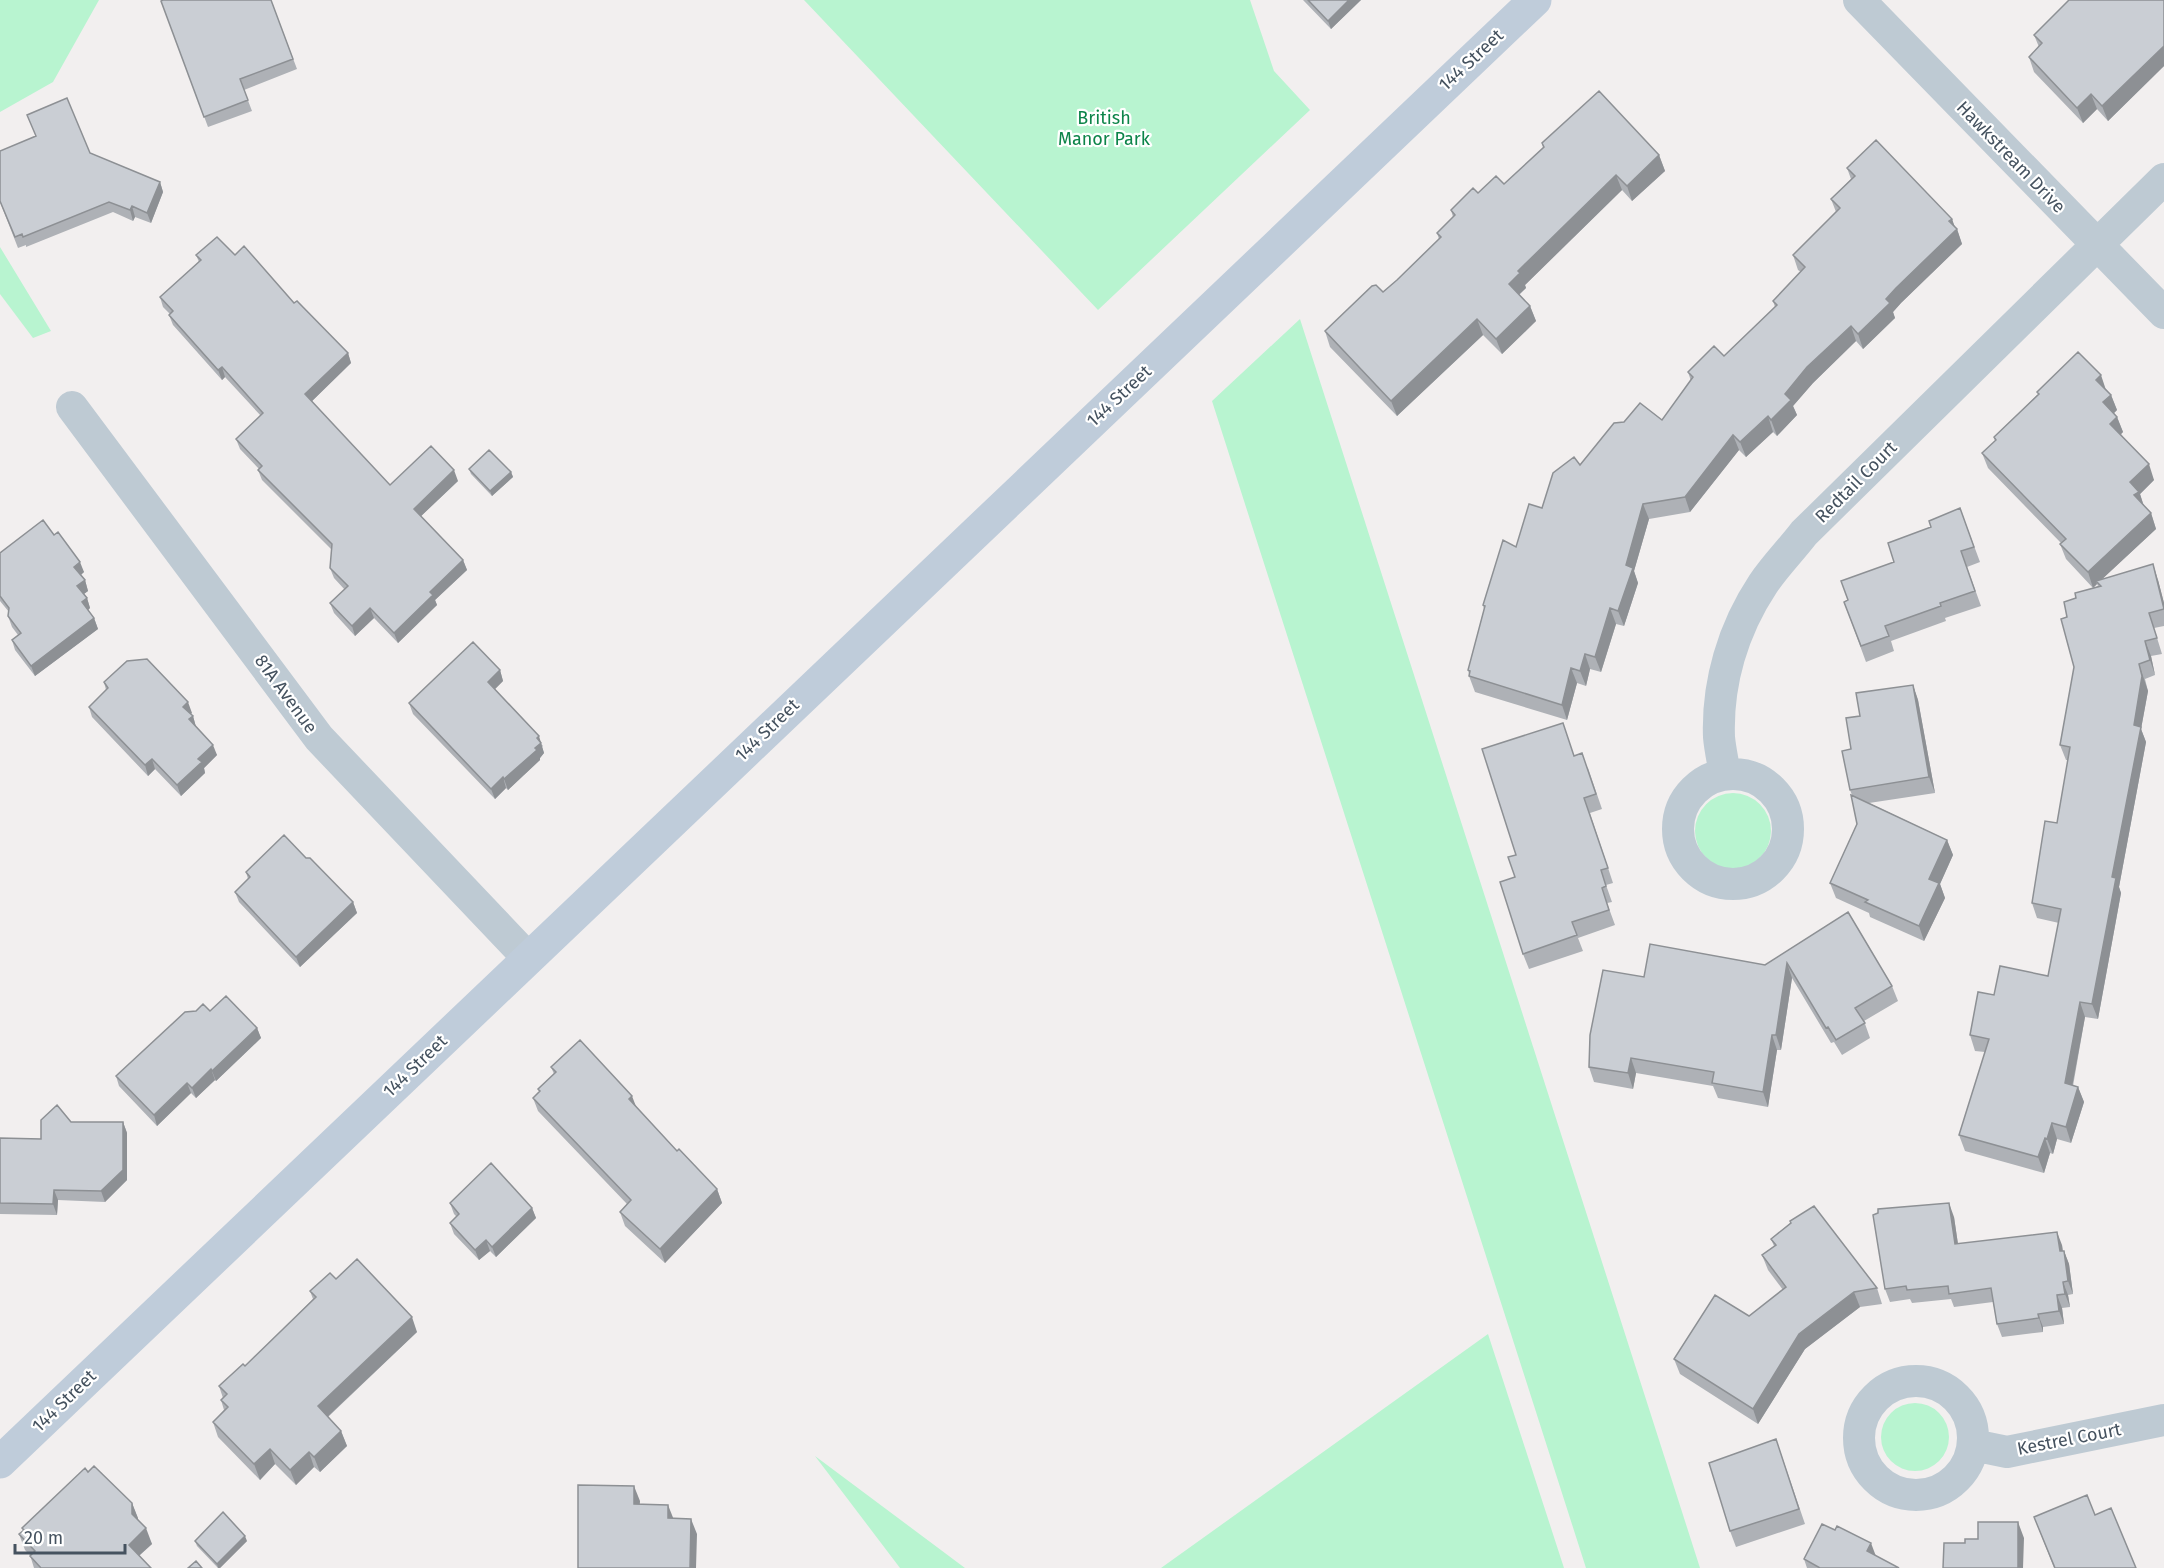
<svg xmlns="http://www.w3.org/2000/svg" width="2164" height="1568" viewBox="0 0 2164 1568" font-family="'Fira Sans',sans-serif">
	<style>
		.green { fill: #b8f4d0 }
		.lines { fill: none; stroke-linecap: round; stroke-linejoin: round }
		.minor { stroke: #becad3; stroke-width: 32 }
		.secondary { stroke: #bfccda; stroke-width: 33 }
		.wall { fill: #aeb1b6 }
		.shaded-wall { fill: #8d9094 }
		.building { fill: #caced4; stroke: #8d9094; stroke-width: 1.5 }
		.labels { text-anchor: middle; stroke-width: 4.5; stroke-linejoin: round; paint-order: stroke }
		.street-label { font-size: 18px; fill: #45525f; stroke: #fff }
		.park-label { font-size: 18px; fill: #0c8449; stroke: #fff }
	</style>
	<rect width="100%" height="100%" fill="#f2efef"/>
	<path class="green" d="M0 0H99L53 82 0 112Z
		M804 0H1250L1274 71 1310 110 1098 310Z
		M0 247 51 331 33 338 0 294Z
		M1300 319 1700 1568H1586L1212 401Z
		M1695 831a38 38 0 1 1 76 0a38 38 0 1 1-76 0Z
		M1488 1334 1564 1568H1161Z
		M1881 1437a34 34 0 1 1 68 0a34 34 0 1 1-68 0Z
		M815 1456 965 1568H900Z"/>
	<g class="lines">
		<path class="minor" d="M1859 0 2164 313
			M72 407 319 738 528 958
			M1678 829a55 55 0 1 1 110 0a55 55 0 1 1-110 0Z
			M1725 774C1723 762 1720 749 1719 737 1717 683 1733 629 1763 584 1775 566 1791 550 1804 533L2164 179
			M1859 1438a57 57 0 1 1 114 0a57 57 0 1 1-114 0Z
			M1973 1445 2007 1452 2164 1420"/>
		<path class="secondary" d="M0 1462 1535 0"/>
	</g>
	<path class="wall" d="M271 0 297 69 244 90 252 111 208 127 161 1Z
		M1303 0H1361L1331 29Z
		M2164 0V66L2108 121 2097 109 2083 123 2034 72 2029 57 2039 47 2034 35Z
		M27 115 90 153 160 182 163 192 151 223 135 217 133 221 113 212 26 247V245L18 248 0 202 36 136Z
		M1542 143 1659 155 1665 171 1632 201 1622 190 1525 285 1526 288 1519 295 1530 306 1536 321 1502 354 1483 335 1397 416 1330 347 1325 331 1383 292 1397 280 1439 239 1437 233 1453 217 1451 210 1478 193 1504 184 1543 148Z
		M1847 168 1952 219 1954 226 1957 229 1962 244 1901 303 1893 312 1895 318 1863 349 1856 341 1813 383 1793 406 1797 415 1777 436 1773 432 1746 457 1739 450 1690 512 1649 519 1634 571 1638 583 1624 626 1616 624 1601 672 1590 669 1586 686 1577 683 1567 720 1475 692 1469 676V674L1468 670 1484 609 1483 605 1516 547 1542 508 1580 465 1662 420 1691 381 1688 372 1724 356 1775 307 1773 301 1801 272 1798 270 1793 255 1836 212 1831 199 1851 179Z
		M196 255H235L294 303 348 353 351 363 311 402 390 485 458 481 421 516 463 560 467 570 435 600 437 605 398 643 374 618 355 636 334 613 330 603 345 590 334 578 330 568 332 550 262 480 258 470 259 469 240 449 236 439 261 416 225 377 222 380 173 325 169 315 170 314 163 307 160 297 199 262Z
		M2106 389 2111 395 2117 410 2114 413 2117 417 2123 432 2121 434 2154 480 2140 494 2144 506 2151 513 2156 529 2102 579 2158 580 2164 603V626L2154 628 2162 654 2151 656 2155 675 2145 679 2148 691 2141 729 2146 742 2119 887 2121 893 2098 1019 2085 1017 2073 1086 2078 1087 2084 1102 2071 1143 2057 1139 2053 1154 2050 1153 2044 1173 1965 1151 1959 1135 1985 1052 1975 1051 1970 1035 1994 995 2048 976 2059 923 2037 918 2032 903 2057 823 2068 760H2066L2060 745 2074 667 2067 617 2076 598 2098 586 2097 584 2093 588 2066 559 2060 544 2061 543 1988 468 1982 453 1995 441 1994 437 2038 394 2037 392Z
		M469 469 511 472 513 477 492 496 471 474Z
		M1960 508 1980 562 1967 567 1981 606 1945 618 1946 621 1891 641 1894 651 1866 662 1844 602 1848 600 1894 562Z
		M54 535 84 572 81 575 85 580 88 591 84 594 87 598 90 608 88 610 94 618 98 629 35 676 15 650 12 640 18 635 12 627 8 616 9 612 0 601V553Z
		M500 670 503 681 495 689 543 746 542 747 544 753 540 758V760L508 790 506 788 495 799 413 714 409 703Z
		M104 682 192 713 190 714 193 716 196 727 217 755 204 768 205 773 181 796 155 769 148 776 92 717 89 707 106 690Z
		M1913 685 1918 700 1935 793 1869 803 1947 840 1953 855 1940 884 1945 898 1924 941 1870 917 1869 913 1836 898 1830 883 1857 824 1852 795 1850 790 1860 716Z
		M1574 756 1588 768 1602 809 1590 813 1613 883 1606 885 1612 902 1607 903 1615 925 1578 938 1583 951 1529 969 1523 954 1515 877Z
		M306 858 353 902 357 913 300 967 239 902 235 892 248 879 246 872Z
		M1848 912 1892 986 1898 1001 1864 1021 1870 1038 1842 1055 1834 1042 1831 1043 1792 978 1781 1050H1777L1768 1107 1718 1098 1713 1086 1636 1073 1633 1089 1594 1082 1589 1067 1644 977 1765 965Z
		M210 1011 257 1028 261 1038 216 1081 215 1080 196 1098 191 1093 157 1126 119 1086 116 1076Z
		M551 1067 637 1108 677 1151 717 1189 722 1203 665 1263 625 1226 620 1212 627 1204 538 1111 533 1098 539 1092 538 1089 554 1074Z
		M71 1122H123L127 1133V1180L105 1202 58 1200 57 1215 0 1214V1138L41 1139Z
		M450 1203 532 1208 536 1218 496 1257 490 1251 479 1260 454 1234 450 1223 457 1217 454 1214Z
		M1954 1217 1958 1244 2062 1245 2063 1251H2064L2069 1264 2073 1294 2068 1295 2070 1307 2062 1308 2064 1324 2043 1327V1332L2002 1337 1997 1324 1993 1302 1954 1307 1951 1299 1912 1303 1910 1299 1890 1302 1885 1289Z
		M1790 1221 1877 1288 1882 1304 1860 1307 1805 1349 1758 1424 1680 1374 1674 1359 1749 1316 1783 1290 1768 1270 1762 1255 1774 1246 1771 1239 1790 1223Z
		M336 1279 417 1332 328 1417 341 1431 347 1446 320 1472 314 1467 296 1485 275 1464 260 1480 218 1437 213 1422 224 1410 221 1400 223 1398 219 1386 245 1366 313 1299 310 1291Z
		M1776 1439 1805 1524 1736 1547 1730 1531Z
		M88 1472 132 1503 138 1519 152 1544 139 1556 151 1568H34L30 1555 25 1550 19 1534 23 1531 22 1528Z
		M2095 1515 2136 1568H2054L2034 1517Z
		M195 1541H247L220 1568H218L197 1546Z
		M1875 1556 1899 1568H1807L1804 1559Z"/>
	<path class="shaded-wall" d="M1349 0H1361L1331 29 1328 21Z
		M2164 46V66L2108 121 2102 106Z
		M2091 94 2097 109 2083 123 2077 108Z
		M1659 155 1665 171 1632 201 1627 186Z
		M1616 175 1622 190 1525 285 1526 288 1514 299 1509 284 1518 271Z
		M160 182 163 192 151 223 147 213Z
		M132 206 135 217 133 221 130 210Z
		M1952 219 1956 230 1957 229 1962 244 1901 303 1893 312 1895 318 1863 349 1858 334Z
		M1530 306 1536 321 1502 354 1496 339Z
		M1477 319 1483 335 1397 416 1391 401Z
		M1851 326 1856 341 1813 383 1793 406 1797 415 1777 436 1771 420 1785 394 1807 367Z
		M348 353 351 363 308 405 305 394Z
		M222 367 225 377 222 380 218 370Z
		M2101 375 2106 390 2096 380Z
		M2111 395 2117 410 2109 418 2103 402Z
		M1768 416 1773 432 1746 457 1740 442Z
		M2117 417 2123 432 2116 439 2110 424Z
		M1733 435 1739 450 1690 512 1685 497Z
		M2149 464 2154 480 2140 494 2144 507 2140 511 2130 482Z
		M454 470 458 481 418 519 414 509Z
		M511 472 513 477 492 496 490 491Z
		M1643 504 1649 519 1634 571 1638 583 1624 626 1618 611 1626 565Z
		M2151 513 2156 529 2098 583 2096 581 2097 584 2093 588 2088 572Z
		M463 560 467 570 435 600 437 605 398 643 394 633 430 592Z
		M80 562 84 572 78 577 74 567Z
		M2153 564 2158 580 2164 603V610Z
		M85 580 88 591 81 596 77 586Z
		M87 598 90 608 86 612 82 602Z
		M370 608 374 618 355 636 352 626Z
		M1610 608 1616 624 1601 672 1595 657Z
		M94 618 98 629 35 676 31 666Z
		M2145 641 2151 656 2155 675 2150 660Z
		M1585 654 1590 669 1586 686 1580 671Z
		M2139 664 2148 691 2141 729 2146 742 2119 887 2121 893 2098 1019 2092 1004 2112 877 2134 725Z
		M1571 668 1577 683 1567 720 1562 705Z
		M500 670 503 681 491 693 488 682Z
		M1913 685 1918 700 1935 793 1929 777Z
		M188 702 192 713 187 717 183 707Z
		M193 716 196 727 189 719Z
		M539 736 544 753 540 758V760L508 790 504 779 535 748 537 738Z
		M213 745 217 755 204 768 205 773 181 796 177 785 198 759Z
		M152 759 155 769 148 776 145 765Z
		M503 777 506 788 495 799 491 789Z
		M1947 840 1953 855 1940 884 1945 898 1924 941 1919 926 1929 879Z
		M353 902 357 913 300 967 296 957Z
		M1787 963 1792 978 1781 1050 1776 1035Z
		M2080 1002 2085 1017 2070 1098 2065 1083Z
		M257 1028 261 1038 216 1081 212 1071Z
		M1772 1035 1777 1050 1768 1107 1763 1092Z
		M1631 1058 1636 1073 1633 1089 1628 1073Z
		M211 1069 215 1080 196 1098 192 1088Z
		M187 1083 191 1093 157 1126 154 1115Z
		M2078 1087 2084 1102 2071 1143 2066 1127Z
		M632 1096 637 1109 629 1099Z
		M123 1122 127 1133V1180L105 1202 101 1191Z
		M2052 1123 2057 1139 2053 1154 2047 1139Z
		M2045 1138 2050 1153 2044 1173 2038 1157Z
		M717 1189 722 1203 665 1263 660 1249Z
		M54 1190 58 1200 57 1215 53 1204Z
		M1949 1203 1954 1217 1960 1258 1955 1244Z
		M532 1208 536 1218 496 1257 492 1247Z
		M2057 1232 2062 1245 2064 1264 2060 1251Z
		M486 1240 490 1251 479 1260 475 1250Z
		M2064 1251 2069 1264 2073 1294 2068 1281Z
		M2063 1282 2068 1295 2070 1307 2065 1294Z
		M1854 1292 1860 1307 1805 1349 1758 1424 1753 1409 1799 1334Z
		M2057 1295 2062 1308 2064 1324 2059 1311Z
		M2038 1314 2043 1327V1332L2039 1318Z
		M412 1317 417 1332 323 1421 318 1406Z
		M341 1431 347 1446 320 1472 314 1457Z
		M270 1449 275 1464 260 1480 254 1464Z
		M309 1452 314 1467 296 1485 290 1470Z
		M634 1486 640 1501 639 1519 634 1504Z
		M132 1503 138 1518V1529L132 1514Z
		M668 1505 674 1520 668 1518Z
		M691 1519 697 1534 696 1568H690Z
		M2018 1522 2024 1538 2023 1568H2018Z
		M146 1528 152 1544 134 1560 129 1545Z
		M245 1536 247 1541 220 1568H218L217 1564Z
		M1871 1543 1877 1559 1867 1551Z"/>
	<path class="building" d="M163 0H271L293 59 240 79 248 100 204 117 161 1Z
		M1308 0H1349L1328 21Z
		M2069 0H2164V46L2102 106 2091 94 2077 108 2029 57 2042 43 2034 35Z
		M1599 91 1659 155 1627 186 1616 175 1518 271 1520 273 1509 284 1530 306 1496 339 1477 319 1391 401 1325 331 1372 286 1376 285 1383 292 1397 280 1441 237 1437 233 1455 215 1451 210 1473 188 1478 193 1496 176 1504 184 1544 147 1542 143Z
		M67 98 90 153 160 182 147 213 132 206 130 210 109 202 23 237 22 234 15 237 0 201V151L36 136 27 115Z
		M1876 140 1952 219 1949 221 1957 229 1896 288 1886 299 1890 303 1858 334 1851 326 1807 367 1785 394 1791 400 1771 420 1768 416 1740 442 1733 435 1685 497 1643 504 1626 565 1633 568 1618 611 1610 608 1595 657 1585 654 1580 671 1571 668 1562 705 1469 676 1470 671 1468 670 1485 606 1483 605 1503 540 1516 547 1529 504 1542 508 1553 473 1574 457 1580 465 1614 423 1624 422 1640 403 1662 420 1693 377 1688 372 1714 346 1724 356 1777 305 1773 301 1805 267 1793 255 1840 208 1831 199 1855 176 1847 168Z
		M217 237 235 255 244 246 294 303 297 301 348 353 305 394 390 485 431 446 454 470 414 509 463 560 430 592 433 595 394 633 370 608 352 626 330 603 348 586 330 568 332 544 258 470 262 466 236 439 263 413 222 367 218 370 169 315 173 311 160 297 201 260 196 255Z
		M2078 352 2101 375 2096 380 2111 395 2103 402 2117 417 2110 424 2149 464 2130 482 2139 492 2134 495 2151 513 2088 572 2060 544 2066 539 1982 453 1996 440 1994 437 2039 394 2037 392Z
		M489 450 511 472 490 491 469 469Z
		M1960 508 1974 547 1961 551 1975 591 1940 603 1941 606 1885 626 1889 636 1861 646 1844 602 1848 600 1841 581 1894 562 1888 543 1931 527 1929 521Z
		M43 520 54 535 58 532 80 562 74 567 85 580 77 586 87 598 82 602 94 618 31 666 12 640 21 633 8 616 9 608 0 596V553Z
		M2153 564 2164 609 2149 613 2157 638 2145 641 2150 660 2139 664 2142 676 2134 725 2141 727 2112 877 2116 878 2092 1004 2080 1002 2065 1083 2078 1087 2066 1127 2052 1123 2047 1139 2045 1138 2038 1157 1959 1135 1989 1039 1970 1035 1978 992 1994 995 2000 966 2048 976 2061 909 2032 903 2045 821 2057 823 2070 747 2060 745 2074 667 2061 619 2067 617 2064 602 2076 598 2075 593 2101 586 2096 581Z
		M473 642 500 670 488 682 539 736 537 738 541 743 535 748 537 750 504 779 503 777 491 789 409 703Z
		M147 659 188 702 183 707 193 716 189 719 213 745 198 759 202 762 177 785 152 759 145 765 89 707 108 688 104 682 127 661Z
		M1913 685 1929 777 1850 790 1842 751 1851 749 1846 718 1860 716 1856 693Z
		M1563 723 1574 756 1582 753 1596 794 1584 798 1608 868 1601 870 1606 886 1602 888 1609 910 1572 922 1577 935 1523 954 1500 882 1515 877 1508 857 1516 855 1482 749Z
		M1851 795 1947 840 1929 879 1939 883 1919 926 1865 902 1868 900 1830 883 1857 824Z
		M284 835 306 858H310L353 902 296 957 235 892 250 877 246 872Z
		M1848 912 1892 986 1855 1008 1865 1023 1836 1040 1828 1027 1826 1028 1787 963 1776 1035H1772L1763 1092 1712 1083 1714 1072 1631 1058 1628 1073 1589 1067 1590 1035 1603 970 1644 977 1650 944 1765 965Z
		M226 996 257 1028 212 1071 211 1069 192 1088 187 1083 154 1115 116 1076 185 1012 196 1011 203 1004 210 1011Z
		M580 1040 632 1096 629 1099 677 1151 679 1149 717 1189 660 1249 620 1212 631 1200 533 1098 540 1091 538 1089 556 1072 551 1067Z
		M57 1105 71 1122H123V1170L101 1191 54 1190 53 1204 0 1203V1138L41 1139V1120Z
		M491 1163 532 1208 492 1247 486 1240 475 1250 450 1223 459 1214 450 1203Z
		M1949 1203 1955 1244 2057 1232 2060 1251H2064L2068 1281 2063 1282 2065 1294 2057 1295 2059 1311 2038 1314 2039 1318 1997 1324 1991 1288 1949 1294 1948 1286 1907 1290 1906 1286 1885 1289 1873 1215 1878 1213V1209Z
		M1814 1206 1877 1288 1854 1292 1799 1334 1753 1409 1674 1359 1715 1295 1749 1316 1786 1287 1762 1255 1776 1245 1771 1239 1791 1223 1790 1221Z
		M357 1259 412 1317 318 1406 341 1431 314 1457 309 1452 290 1470 270 1449 254 1464 213 1422 228 1407 221 1400 227 1394 219 1386 243 1364 245 1366 316 1297 310 1291 330 1273 336 1279Z
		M1776 1439 1799 1509 1730 1531 1709 1463Z
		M94 1466 132 1503V1514L146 1528 129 1545 151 1568H41L30 1556 35 1551 19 1534 24 1530 22 1528 85 1468 88 1472Z
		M578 1485 634 1486V1504L668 1505V1518L691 1519 690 1568H578Z
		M2087 1495 2095 1515 2111 1508 2136 1568H2055L2034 1517Z
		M223 1512 245 1536 217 1564 195 1541Z
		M1978 1522H2018V1568H1943L1944 1543H1965V1539H1978Z
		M1822 1524 1835 1530 1837 1526 1871 1543 1867 1551 1899 1568H1820L1804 1559Z
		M196 1561 202 1568H188Z"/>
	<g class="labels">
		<g class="street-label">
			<text transform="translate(1471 60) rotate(-43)" y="6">144 Street</text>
			<text transform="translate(2011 157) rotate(46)" y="6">Hawkstream Drive</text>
			<text transform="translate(1119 396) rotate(-43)" y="6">144 Street</text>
			<text transform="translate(1856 482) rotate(-45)" y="6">Redtail Court</text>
			<text transform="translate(286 694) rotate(54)" y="6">81A Avenue</text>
			<text transform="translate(767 730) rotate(-44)" y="6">144 Street</text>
			<text transform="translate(415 1066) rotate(-44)" y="6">144 Street</text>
			<text transform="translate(64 1401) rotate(-44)" y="6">144 Street</text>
			<text transform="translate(2069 1439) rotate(-11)" y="6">Kestrel Court</text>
		</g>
		<g class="park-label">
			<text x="1104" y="124">British<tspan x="1104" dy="21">Manor Park</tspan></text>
		</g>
	</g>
	<path d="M15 1544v9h110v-9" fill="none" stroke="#45525f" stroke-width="3"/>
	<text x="24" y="1544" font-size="18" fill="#45525f" stroke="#ffffff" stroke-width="4.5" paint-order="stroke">20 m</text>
</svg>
